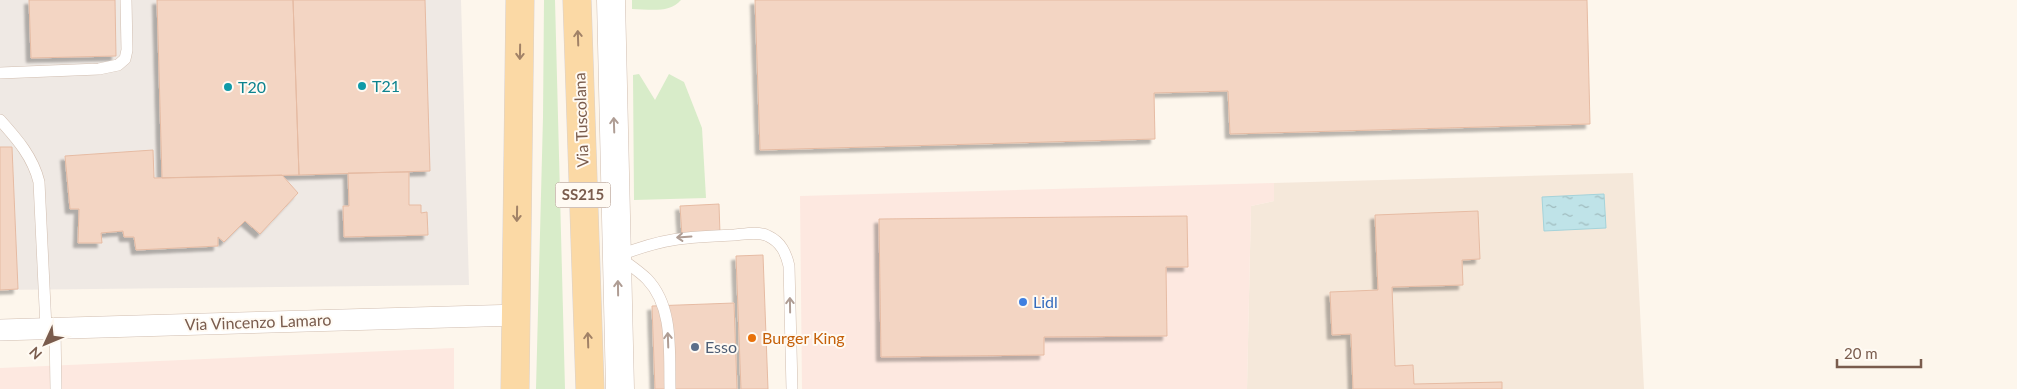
<svg xmlns="http://www.w3.org/2000/svg" width="2017" height="389" viewBox="0 0 2017 389" font-family="Lato,sans-serif">
	<style>
		.residential { fill: #f5e8da }
		.commercial { fill: #fde8e0 }
		.industrial { fill: #efe9e4 }
		.grass { fill: #d8ecc9 }
		.water { fill: url(#water-ripples); stroke: #a5d3da }
		.building { fill: #f3d5c3; stroke: #e6bba3; filter: url(#shadow) }
		.lines { fill: none; stroke-linecap: round; stroke-linejoin: round }
		.service-casing { stroke: #d1beb0; stroke-width: 12 }
		.minor-casing { stroke: #d1beb0; stroke-width: 22 }
		.tertiary-casing { stroke: #d1beb0; stroke-width: 29 }
		.primary-casing { stroke: #dad1cd; stroke-width: 29 }
		.service { stroke: #fff; stroke-width: 11 }
		.minor { stroke: #fff; stroke-width: 21 }
		.tertiary { stroke: #fff; stroke-width: 28 }
		.primary { stroke: #fbd9a5; stroke-width: 28 }
		.oneway { stroke: #a18267 }
		.oneway2 { stroke: #af9d94 }
		.culture-dot { fill: #0f9aa8; stroke: #fffaf3; stroke-width: 2 }
		.shop-dot { fill: #3f7fe0; stroke: #fffaf3; stroke-width: 2 }
		.food-dot { fill: #e8710a; stroke: #fffaf3; stroke-width: 2 }
		.service-dot { fill: #5c6f8a; stroke: #fffaf3; stroke-width: 2 }
		.labels { text-anchor: middle; stroke-width: 4; stroke-linejoin: round; paint-order: stroke }
		.shield { fill: #fffaf3; stroke: #a28b7f; stroke-width: 1 }
		.shield-label { font-size: 15px; font-weight: bold; fill: #7a5c4d }
		.culture-label { font-size: 16px; fill: #0d838f; stroke: #fffaf3; text-anchor: start }
		.street-label { font-size: 16px; fill: #7a5c4d; stroke: #fffaf3 }
		.shop-label { font-size: 16px; fill: #366cbe; stroke: #fffaf3; text-anchor: start }
		.food-label { font-size: 16px; fill: #c56008; stroke: #fffaf3; text-anchor: start }
		.service-label { font-size: 16px; fill: #4e5e75; stroke: #fffaf3; text-anchor: start }
	</style>
	<defs>
		<pattern id="water-ripples" width="26" height="14" patternUnits="userSpaceOnUse" patternTransform="scale(1.25)"><rect width="26" height="14" fill="#bfe3e8"/><path d="M2 4q2-2 4 0t4 0M15 11q2-2 4 0t4 0" fill="none" stroke="#a0bbbe"/></pattern>
		<filter id="shadow"><feDropShadow dx="-4.5" dy="4.5" stdDeviation="1" flood-color="#0004"/></filter>
	</defs>
	<rect width="100%" height="100%" fill="#fdf6ec"/>
	<path class="residential" d="M1633 173 1644 389H1247L1251 206 1274 201V183Z"/>
	<path class="commercial" d="M1274 183V201L1251 206 1247 389H802L800 196Z
		M454 348V389H0V368Z"/>
	<path class="industrial" d="M0 0H461L469 285 0 290Z"/>
	<path class="grass" d="M544 0H555L565 389H536L543 117Z
		M632 0H681C669 14 648 9 632 9Z
		M639 74 655 100 669 74 684 82 702 128 706 198 634 200 633 75Z"/>
	<path class="water" d="M1604 194 1606 228 1544 231 1542 197Z"/>
	<path class="building" d="M29 0H115L116 56 31 58Z
		M157 0H293L299 175 162 178Z
		M293 0H425L430 171 299 175Z
		M755 0H1587L1590 124 1230 134 1228 91 1154 93 1155 139 760 150Z
		M0 147H12L18 289 0 290Z
		M153 150 154 178 282 175 298 193 260 234 245 221 224 242 218 237V246L136 250 134 237H124L123 231 101 233 102 243H78L79 209H70L65 156Z
		M409 172V205H421V213L427 212 428 235 344 237 343 206H349L348 173Z
		M719 204 720 234 682 236 680 206Z
		M1478 211 1480 259 1462 260 1463 285 1392 287 1395 366 1413 365 1414 384 1502 382V389H1353L1351 334 1332 335 1330 292 1378 290 1375 215Z
		M1187 216 1188 267H1166L1167 336 1044 337V355L881 357 879 219Z
		M763 255 768 389H741L736 256Z
		M734 303 737 389H655L652 306Z"/>
	<g class="lines">
		<defs>
			<path id="service" d="M0 73 99 69 118 65 125 59 127 50 126 0
				M0 120C17 139 33 157 39 182L46 328
				M618 256C663 238 686 237 734 235 745 234 758 231 768 236 781 242 786 253 789 266L792 389
				M619 257C628 264 639 271 647 279 674 307 669 352 670 389
				M55 328 56 389"/>
			<path id="minor" d="M0 330 515 315"/>
			<path id="tertiary" d="M611 0 620 389"/>
			<path id="primary" d="M577 0 590 389
				M515 389 520 0"/>
		</defs>
		<use href="#service" class="service-casing"/>
		<use href="#minor" class="minor-casing"/>
		<use href="#tertiary" class="tertiary-casing"/>
		<use href="#primary" class="primary-casing"/>
		<use href="#service" class="service"/>
		<use href="#minor" class="minor"/>
		<use href="#tertiary" class="tertiary"/>
		<use href="#primary" class="primary"/>
	</g>
	<defs><path id="oneway-shaft" d="M-6 0H5M1.5-3L5.5 0L1.5 3" fill="none" stroke-width="1.6" stroke-linecap="round" stroke-linejoin="round" transform="scale(1.25)"/></defs>
	<g class="oneway">
		<use href="#oneway-shaft" transform="translate(578 38) rotate(-92)"/>
		<use href="#oneway-shaft" transform="translate(520 52) rotate(91)"/>
		<use href="#oneway-shaft" transform="translate(517 214) rotate(91)"/>
		<use href="#oneway-shaft" transform="translate(588 340) rotate(-92)"/>
	</g>
	<g class="oneway2">
		<use href="#oneway-shaft" transform="translate(614 125) rotate(-92)"/>
		<use href="#oneway-shaft" transform="translate(684 237) rotate(176)"/>
		<use href="#oneway-shaft" transform="translate(618 288) rotate(-91)"/>
		<use href="#oneway-shaft" transform="translate(790 305) rotate(-91)"/>
		<use href="#oneway-shaft" transform="translate(668 340) rotate(-92)"/>
	</g>
	<g class="culture-dot">
		<circle cx="362" cy="86" r="5"/>
		<circle cx="228" cy="87" r="5"/>
	</g>
	<circle class="shop-dot" cx="1023" cy="302" r="5"/>
	<circle class="food-dot" cx="752" cy="338" r="5"/>
	<circle class="service-dot" cx="695" cy="347" r="5"/>
	<g class="labels">
		<rect class="shield" x="555.5" y="182.5" width="55" height="25" rx="4"/>
		<g class="shield-label">
			<text x="583" y="200">SS215</text>
		</g>
		<g class="culture-label">
			<text x="372" y="92">T21</text>
			<text x="238" y="93">T20</text>
		</g>
		<g class="street-label">
			<text transform="translate(581 120) rotate(-92)" y="6">Via Tuscolana</text>
			<text transform="translate(258 322) rotate(-2)" y="6">Via Vincenzo Lamaro</text>
		</g>
		<g class="shop-label">
			<text x="1033" y="308">Lidl</text>
		</g>
		<g class="food-label">
			<text x="762" y="344">Burger King</text>
		</g>
		<g class="service-label">
			<text x="705" y="353">Esso</text>
		</g>
	</g>
	<g transform="translate(45 344) rotate(226)" stroke="#fffaf3" stroke-width="4" paint-order="stroke">
	<path d="M0-4L9 19L0 12L-9 19Z" fill="#7a5c4d"/>
	<text y="-8" font-size="14" font-weight="bold" text-anchor="middle" fill="#7a5c4d">N</text>
	</g>
	<path d="M1837 359v8h84v-8" fill="none" stroke="#7a5c4d" stroke-width="2.5"/>
	<text x="1844" y="359" font-size="15" fill="#7a5c4d" stroke="#fffaf3" stroke-width="4" paint-order="stroke">20 m</text>
</svg>
